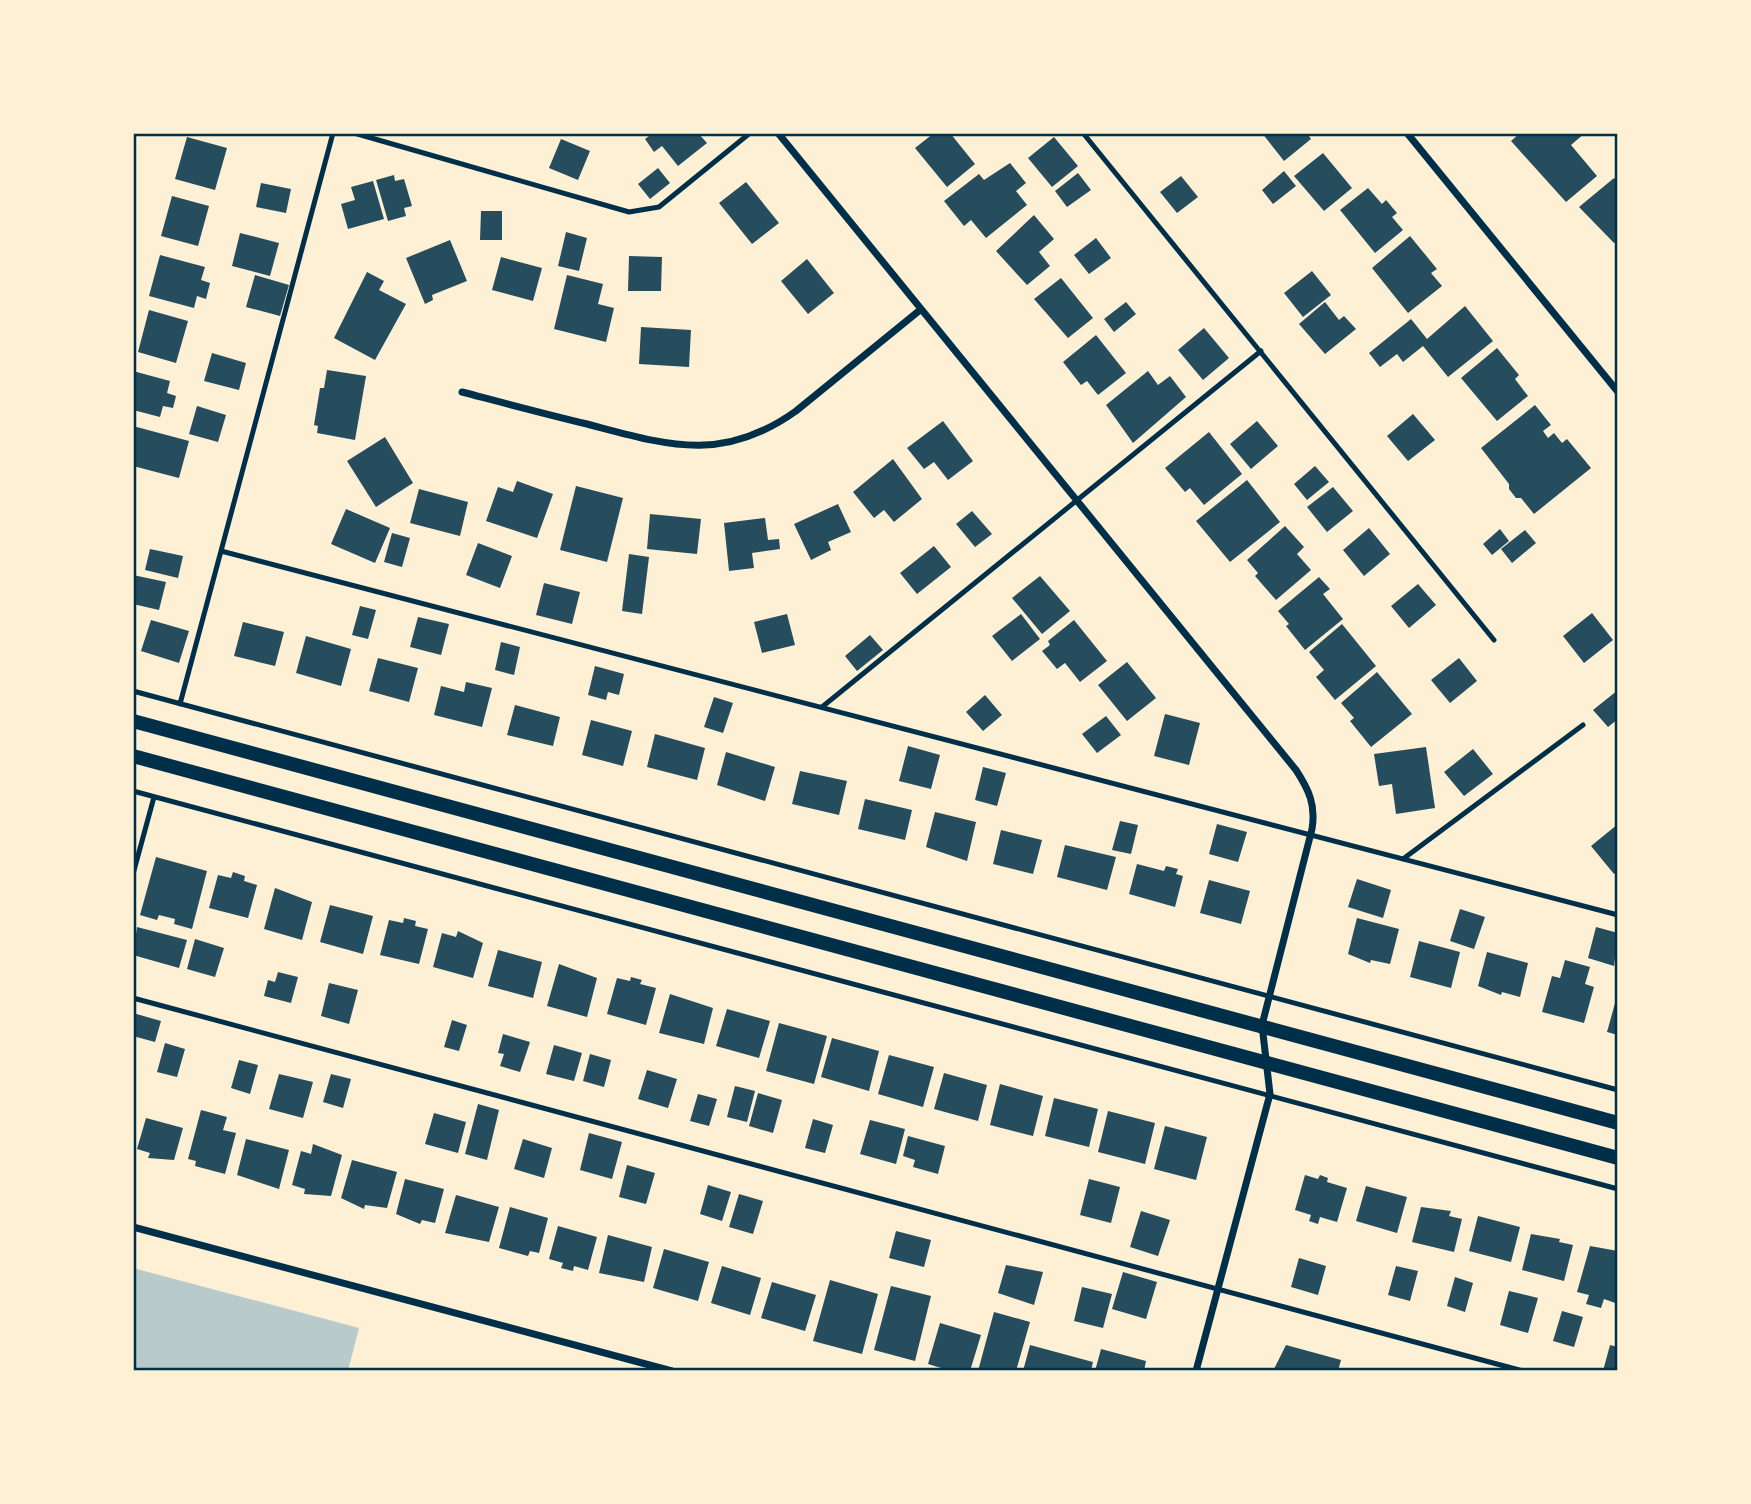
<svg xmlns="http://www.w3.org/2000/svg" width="1751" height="1504" viewBox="0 0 1751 1504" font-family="'PT Sans',sans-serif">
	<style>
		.green { fill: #b9caca }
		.building { fill: #264d5e }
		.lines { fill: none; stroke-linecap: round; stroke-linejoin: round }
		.service { stroke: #003049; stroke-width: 5 }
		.minor { stroke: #003049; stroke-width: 7 }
		.secondary { stroke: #003049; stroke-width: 14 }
		.neatline { fill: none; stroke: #003049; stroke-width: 2.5 }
	</style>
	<rect width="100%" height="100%" fill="#fdf0d5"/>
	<path class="green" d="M133 1268 359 1328 348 1371H133Z"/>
	<path class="building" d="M653 133H698L707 143 678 166 662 146 654 152 645 139Z
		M934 133H950L975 164 947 187 915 148Z
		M1262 133H1307L1311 139 1284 161Z
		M1520 133H1585L1571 145 1597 176 1566 202 1511 141Z
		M187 137 227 148 215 190 175 179Z
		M1054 137 1078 166 1052 187 1028 158Z
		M561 139 590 151 578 180 549 168Z
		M1323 153 1352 188 1324 211 1294 176Z
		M1010 163 1026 183 1016 191 1027 205 986 238 971 220 964 226 944 201 979 174 984 180Z
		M658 168 670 183 650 199 638 184Z
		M1284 171 1296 186 1273 204 1262 190Z
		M1078 173 1091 190 1067 207 1055 191Z
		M394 175 395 181 404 179 412 206 404 208 406 216 388 221 376 180Z
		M1181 176 1198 197 1177 213 1160 192Z
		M1614 178 1618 183V240L1614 243 1579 207Z
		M373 181 384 219 348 229 341 204 355 200 351 187Z
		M746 182 779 223 752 244 719 203Z
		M261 183 291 189 286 213 256 207Z
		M1368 188 1382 204 1386 200 1397 213 1392 217 1403 230 1375 253 1340 210Z
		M172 196 209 206 198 246 161 236Z
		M481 211H502V240H480Z
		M1034 215 1054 239 1039 252 1050 266 1027 285 996 251Z
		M566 232 587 238 579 271 558 266Z
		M240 233 279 243 270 276 232 266Z
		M1410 236 1437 269 1431 273 1442 286 1408 313 1372 268Z
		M1096 238 1111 258 1089 274 1074 255Z
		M450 240 467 281 432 295 433 300 425 304 406 258Z
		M160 255 205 267 201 280 210 283 206 299 197 296 194 308 149 296Z
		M629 256 662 257 661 291H628Z
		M501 257 542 268 533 301 492 290Z
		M807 259 834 293 808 314 781 281Z
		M1312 271 1331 295 1303 317 1284 293Z
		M367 272 384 281 379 290 406 304 375 360 334 338Z
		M255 275 289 285 280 316 246 307Z
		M567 275 603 284 598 304 614 308 606 342 554 329Z
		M1061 278 1093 318 1068 338 1034 299Z
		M1126 302 1136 314 1114 332 1104 319Z
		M1325 302 1339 320 1344 316 1356 329 1325 354 1299 324Z
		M1465 306 1493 341 1448 377 1423 346 1403 362 1397 354 1380 367 1369 353 1411 319 1427 339Z
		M149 310 188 321 176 363 138 352Z
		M641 327 691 330 689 367 639 364Z
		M1204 328 1229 358 1203 380 1178 350Z
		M1096 335 1126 373 1098 395 1087 381 1081 385 1063 362Z
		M1497 348 1519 375 1515 379 1528 396 1497 421 1461 378Z
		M212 353 246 363 239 390 204 381Z
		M327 370 366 376 355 440 317 433 318 426 314 425 320 388H324Z
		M133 371 170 381 167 393 176 396 173 408 163 406 160 417 133 410Z
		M1148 371 1158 385 1170 376 1186 397 1133 443 1106 405Z
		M1535 405 1551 425 1543 431 1548 438 1554 433 1562 443 1567 439 1591 468 1534 514 1521 498H1516L1509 489V484L1481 448Z
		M197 406 226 415 218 442 189 434Z
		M1413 414 1435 440 1408 461 1387 436Z
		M943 421 973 461 948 480 934 462 924 469 907 448Z
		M1257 421 1278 446 1251 469 1230 444Z
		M133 426 189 441 179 478 133 466Z
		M1209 432 1242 474 1204 505 1190 488 1185 492 1165 468Z
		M385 437 413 483 376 507 347 461Z
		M893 459 922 499 894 522 884 510 874 518 853 492Z
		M1315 466 1329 482 1307 500 1294 484Z
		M1247 480 1280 522 1230 562 1196 521Z
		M517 481 553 494 537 538 486 521 498 487 513 492Z
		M576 486 623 498 607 562 560 550Z
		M1333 487 1353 511 1327 532 1307 507Z
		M419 489 468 502 460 536 410 523Z
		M838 504 851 532 828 542 831 550 811 560 794 524Z
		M346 509 390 528 375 563 331 544Z
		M972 511 992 534 975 547 956 524Z
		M650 514 701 519 697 554 647 549Z
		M765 518 768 540 779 539 780 549 752 553 754 568 729 571 724 523Z
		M1285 526 1304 547 1297 554 1311 570 1276 600 1255 576 1258 573 1247 560Z
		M1369 528 1390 554 1364 576 1343 550Z
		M1500 529 1509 541 1492 555 1483 544Z
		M1525 530 1536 543 1512 563 1501 549Z
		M392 533 410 538 402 567 384 562Z
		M478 543 512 556 500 588 466 575Z
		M934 546 951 567 917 594 900 573Z
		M150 549 183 556 178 578 145 570Z
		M629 554 649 557 642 614 622 611Z
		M133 575 166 582 159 610 133 604Z
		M1040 576 1070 611 1042 634 1012 598Z
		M1319 577 1330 589 1323 594 1343 619 1305 650 1286 626 1289 624 1278 611Z
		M544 583 580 592 572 624 536 615Z
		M1418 584 1436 605 1409 628 1391 606Z
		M360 606 376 610 368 639 352 635Z
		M1592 613 1613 640 1584 663 1563 636Z
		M787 614 795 645 762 653 754 622Z
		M1021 614 1040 639 1012 661 992 636Z
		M418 617 449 624 441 655 410 647Z
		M151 620 189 631 179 663 141 651Z
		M1074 620 1107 661 1080 682 1065 663 1057 669 1042 651 1050 645 1048 641Z
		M243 622 284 632 275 666 234 656Z
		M1342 624 1376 666 1335 700 1316 677 1324 670 1309 652Z
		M870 635 883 650 857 671 845 656Z
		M306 636 351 649 341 686 296 673Z
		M501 642 520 647 514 675 495 670Z
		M378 658 418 668 409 702 369 691Z
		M1459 658 1477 681 1450 703 1431 680Z
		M1127 662 1156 698 1127 721 1098 685Z
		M595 666 624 674 619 695 608 692 606 700 588 695Z
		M1377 672 1412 714 1371 747 1350 721 1354 718 1341 703Z
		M466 682 492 688 482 727 434 715 441 686 464 692Z
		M1618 690V719L1608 727 1593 710Z
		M985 695 1002 715 983 731 966 712Z
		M714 697 733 703 723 733 704 727Z
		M515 705 560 717 553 746 507 735Z
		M1165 714 1200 723 1189 765 1154 756Z
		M1106 716 1121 735 1097 753 1082 734Z
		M591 720 632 731 623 766 582 755Z
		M655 734 705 748 697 780 647 767Z
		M908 746 940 755 931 789 899 781Z
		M1426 747 1435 808 1396 814 1392 784 1379 786 1374 754Z
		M1473 749 1493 774 1464 796 1444 772Z
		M726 752 775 767 765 801 717 785Z
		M983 767 1006 773 997 806 975 800Z
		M800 771 847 781 839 815 792 804Z
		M865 799 912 810 905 840 858 829Z
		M935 812 976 822 967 861 926 847Z
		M1120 821 1138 825 1131 854 1112 850Z
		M1217 824 1247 832 1238 862 1209 854Z
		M1618 824V871L1614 874 1591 846Z
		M1001 830 1042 840 1033 874 993 864Z
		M1065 845 1116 857 1107 890 1057 877Z
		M156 857 207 871 192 929 174 924 175 919 159 915 157 920 140 915Z
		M1137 864 1164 871 1166 866 1178 869 1176 874 1183 876 1175 907 1129 894Z
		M233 872 245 876 244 881 257 885 248 918 209 908 218 875 231 878Z
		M1357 879 1391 890 1383 918 1348 907Z
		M1209 880 1250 891 1241 924 1200 913Z
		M275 888 312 902 302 940 264 929Z
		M330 905 373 916 363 954 320 942Z
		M1460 909 1485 917 1474 949 1450 941Z
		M404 918 416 921 415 926 428 929 419 964 380 955 389 920 403 923Z
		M1357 918 1399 929 1390 964 1371 960 1370 963 1348 954Z
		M137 927 187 940 179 968 133 955Z
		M1596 927 1618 933 1614 966 1588 958Z
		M458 931 483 943 473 978 433 967 442 933 456 937Z
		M195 939 224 948 215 977 187 969Z
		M1419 941 1460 952 1451 988 1410 977Z
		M498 950 542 962 533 998 488 986Z
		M1487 952 1528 963 1520 997 1502 992 1501 995 1478 986Z
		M1565 960 1590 967 1585 984 1594 987 1584 1023 1542 1012 1552 976 1560 978Z
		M559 964 597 978 587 1017 547 1006Z
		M278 972 298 977 291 1003 264 996 268 980 275 982Z
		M631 977 642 980 640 984 656 988 646 1025 607 1014 617 978 630 981Z
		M329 983 358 990 349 1024 321 1016Z
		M670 994 713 1008 704 1044 659 1033Z
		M1617 996 1618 997V1035L1607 1032Z
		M727 1009 770 1021 759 1058 716 1046Z
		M133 1013 161 1021 155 1042 133 1036Z
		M452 1020 467 1025 459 1051 444 1047Z
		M779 1023 827 1036 814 1084 766 1071Z
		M503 1034 530 1042 520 1072 500 1066 504 1054 498 1053Z
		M832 1038 879 1051 869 1091 821 1077Z
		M165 1043 185 1049 177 1077 157 1072Z
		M554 1045 582 1053 574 1081 546 1074Z
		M590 1054 611 1060 604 1087 583 1081Z
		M889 1055 934 1067 923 1107 878 1094Z
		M239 1060 258 1065 250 1094 231 1088Z
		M647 1070 677 1079 668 1108 638 1099Z
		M944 1073 987 1085 978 1121 934 1109Z
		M279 1074 313 1082 303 1118 269 1109Z
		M331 1074 351 1079 343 1108 323 1102Z
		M1000 1084 1043 1096 1033 1136 990 1125Z
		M735 1086 755 1091 747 1122 727 1117Z
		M758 1093 782 1100 773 1133 749 1126Z
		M698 1094 717 1099 709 1126 690 1121Z
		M1054 1098 1098 1109 1089 1147 1045 1136Z
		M478 1104 499 1110 487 1160 465 1154Z
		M201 1110 227 1117 223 1130 236 1133 225 1174 195 1166 196 1161 188 1159Z
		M1108 1111 1155 1123 1145 1164 1098 1152Z
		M434 1113 466 1122 458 1153 425 1144Z
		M146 1118 183 1128 174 1160 148 1158 150 1153 137 1149Z
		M813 1119 833 1125 825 1153 805 1148Z
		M870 1120 905 1129 896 1164 860 1154Z
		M1165 1126 1207 1137 1196 1180 1154 1169Z
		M589 1133 622 1142 612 1179 580 1170Z
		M908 1136 945 1146 938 1174 913 1167 915 1160 903 1156Z
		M246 1139 289 1150 279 1189 237 1175Z
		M523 1139 552 1148 544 1178 514 1169Z
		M313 1144 342 1155 331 1196 304 1194 305 1189 292 1185 301 1151 311 1154Z
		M352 1160 397 1172 387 1208 365 1205 364 1209 341 1198Z
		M627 1165 655 1173 646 1204 619 1197Z
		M1305 1175 1318 1179 1320 1175 1328 1178 1327 1182 1347 1188 1337 1222 1320 1217 1318 1224 1309 1221 1311 1215 1295 1210Z
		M405 1179 444 1189 435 1223 422 1220 420 1224 396 1214Z
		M1089 1179 1120 1187 1111 1223 1080 1215Z
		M708 1185 731 1192 722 1221 700 1214Z
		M1366 1186 1407 1197 1397 1233 1356 1221Z
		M739 1194 763 1201 753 1234 729 1227Z
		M456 1195 499 1207 489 1242 445 1233Z
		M510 1207 548 1218 539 1253 530 1251 528 1256 499 1248Z
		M1421 1207 1451 1211 1449 1216 1462 1219 1454 1252 1412 1242Z
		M1141 1211 1170 1220 1158 1256 1130 1247Z
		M1478 1216 1520 1227 1511 1262 1469 1251Z
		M558 1226 597 1237 588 1270 574 1266 573 1271 561 1268 563 1263 549 1259Z
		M896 1231 931 1240 924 1267 889 1258Z
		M1531 1234 1560 1239 1559 1242 1573 1245 1564 1281 1522 1270Z
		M608 1235 652 1247 644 1282 599 1273Z
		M1590 1246 1618 1251V1304L1604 1299 1601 1308 1586 1304 1589 1295 1577 1292Z
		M664 1249 709 1262 698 1301 653 1288Z
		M1299 1258 1326 1266 1318 1295 1291 1287Z
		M1006 1265 1043 1272 1034 1305 998 1293Z
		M722 1266 761 1278 750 1315 711 1303Z
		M1396 1266 1418 1271 1410 1301 1388 1295Z
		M1123 1272 1157 1282 1146 1319 1112 1309Z
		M1455 1277 1473 1283 1465 1312 1447 1306Z
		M830 1280 878 1294 862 1354 813 1341Z
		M772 1282 816 1295 805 1331 761 1318Z
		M891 1286 931 1296 915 1361 874 1350Z
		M1082 1287 1112 1294 1103 1328 1074 1321Z
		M1509 1291 1538 1298 1528 1333 1500 1325Z
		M1562 1311 1583 1317 1574 1347 1553 1341Z
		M994 1312 1030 1322 1016 1371H978Z
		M940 1323 981 1335 970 1371H951L928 1364Z
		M1030 1345 1093 1362 1091 1371H1023Z
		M1286 1345 1341 1360 1338 1371H1273Z
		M1610 1345 1618 1347V1371H1603Z
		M1101 1349 1146 1361 1144 1371H1095Z"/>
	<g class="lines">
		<path class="service" d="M354 133 629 212 659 207 750 133
			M1083 133 1494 640
			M221 551 1618 915
			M133 691 1618 1090
			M180 704 333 133
			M822 707 1261 351
			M133 791 1618 1189
			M1403 859 1583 725
			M133 874 154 797
			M133 998 1523 1371"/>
		<path class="minor" d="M778 133 1296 770C1309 790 1316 805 1312 829L1262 1025 1270 1094 1196 1371
			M1407 133 1618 392
			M462 392C504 403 545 414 587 424 667 445 722 464 796 411L920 310
			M133 1227 672 1371"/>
		<path class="secondary" d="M133 721 1618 1123
			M133 756 1618 1158"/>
	</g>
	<rect width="1751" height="1504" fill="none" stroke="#fdf0d5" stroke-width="270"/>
	<rect x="135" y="135" width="1481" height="1234" class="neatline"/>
</svg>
